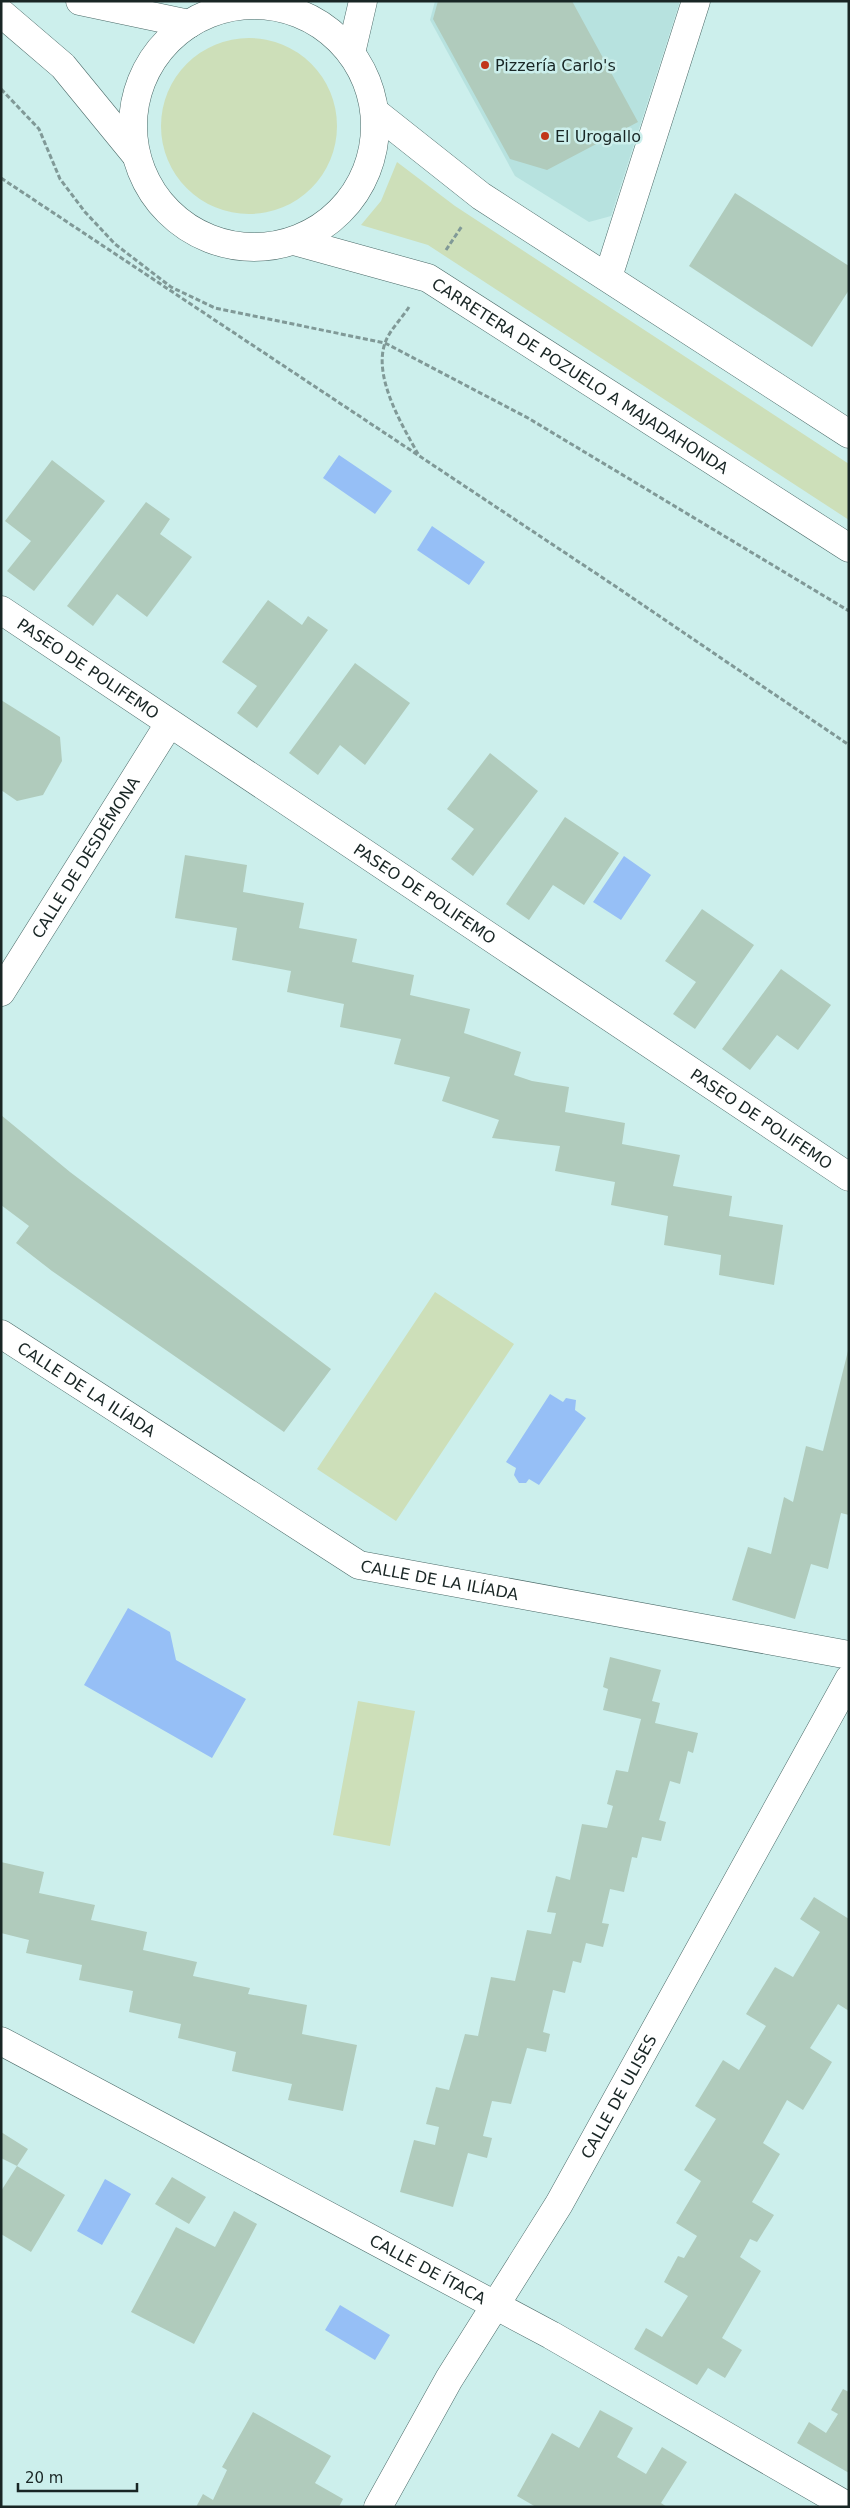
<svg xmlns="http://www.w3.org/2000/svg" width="850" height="2508" viewBox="0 0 850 2508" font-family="'DejaVu Sans',sans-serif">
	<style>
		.built { fill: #b7e2df }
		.green { fill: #cddfb9 }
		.water { fill: #96bff6 }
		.building { fill: #b0cbbc }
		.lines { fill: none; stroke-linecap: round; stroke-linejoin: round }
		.minor-casing { stroke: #4b6a68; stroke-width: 29 }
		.tertiary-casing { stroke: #4b6a68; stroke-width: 29 }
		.path { stroke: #809997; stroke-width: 3; stroke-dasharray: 5 2.5; stroke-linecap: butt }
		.minor { stroke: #fff; stroke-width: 28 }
		.tertiary { stroke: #fff; stroke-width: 28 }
		.poi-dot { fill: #c1361a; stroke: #ccefec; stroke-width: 2 }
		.labels { text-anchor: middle; stroke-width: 5; stroke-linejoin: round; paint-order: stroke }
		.poi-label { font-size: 16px; fill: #192625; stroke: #ccefec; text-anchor: start }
		.street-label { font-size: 16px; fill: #192625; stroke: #ccefec }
	</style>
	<rect width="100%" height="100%" fill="#ccefec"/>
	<path class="built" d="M435 1H680L611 216 589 222 515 176 430 20Z"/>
	<path class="green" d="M161 126a88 88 0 1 1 176 0a88 88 0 1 1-176 0Z
		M397 162 455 206 849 464V520L428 245 361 225 381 201Z
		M435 1292 514 1344 396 1521 317 1469Z
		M358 1701 415 1711 390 1846 333 1835Z"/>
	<path class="water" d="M339 455 392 491 375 514 323 478Z
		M432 526 485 562 469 585 417 550Z
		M624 856 651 875 621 920 593 902Z
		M550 1394 563 1402 566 1398 576 1400 575 1410 586 1418 539 1485 529 1479 526 1483H519L514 1475 516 1468 506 1462Z
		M128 1608 170 1632 176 1660 246 1699 212 1758 84 1685Z
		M105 2179 131 2194 102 2245 77 2231Z
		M340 2305 390 2335 375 2360 325 2330Z"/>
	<path class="building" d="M438 1H572L638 122 547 170 510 159 433 19Z
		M735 193 849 266V290L812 347 689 266Z
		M52 460 105 501 34 591 7 571 31 541 5 521Z
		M146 502 170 519 160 534 192 557 147 617 117 594 93 626 67 606Z
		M268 600 302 625 308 616 328 630 257 728 237 713 257 686 222 662Z
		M355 663 410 703 365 765 340 745 318 775 289 753Z
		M1 700 60 737 62 761 43 795 17 801 1 790Z
		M490 753 538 791 473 876 451 859 474 829 447 809Z
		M565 817 619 853 584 905 553 885 529 920 506 904Z
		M185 855 247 865 243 892 304 903 299 928 357 939 352 962 414 975 410 995 470 1009 464 1033 521 1052 514 1075 532 1081 569 1087 565 1112 625 1123 622 1144 680 1155 673 1186 732 1196 729 1216 783 1225 774 1285 719 1275 721 1255 664 1245 668 1216 611 1205 615 1182 555 1171 560 1146 492 1138 499 1120 442 1101 450 1077 394 1064 401 1039 340 1027 344 1004 287 992 291 971 232 960 237 928 175 918Z
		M702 909 754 945 695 1029 673 1014 696 982 665 961Z
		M781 969 831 1005 798 1050 777 1035 750 1070 722 1049Z
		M1 1115 70 1172 331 1369 284 1432 52 1271 16 1243 29 1226 1 1205Z
		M849 1347V1515L841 1513 828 1569 811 1564 795 1619 732 1600 748 1547 771 1554 784 1497 793 1502 806 1446 823 1451Z
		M610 1657 661 1670 652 1701 660 1703 655 1723 698 1733 693 1753 688 1751 680 1784 670 1781 659 1820 666 1822 661 1841 642 1837 637 1858 632 1857 624 1892 610 1889 602 1923 609 1924 603 1947 586 1943 581 1963 573 1961 565 1993 553 1990 543 2032 550 2034 546 2052 527 2048 511 2104 492 2101 483 2136 492 2138 487 2158 468 2153 453 2207 400 2192 414 2140 435 2145 439 2127 426 2124 436 2087 449 2090 465 2034 478 2036 491 1977 515 1981 527 1930 551 1934 556 1913 547 1912 556 1876 570 1880 582 1824 607 1828 613 1806 607 1804 616 1770 628 1772 641 1719 603 1710 608 1689 603 1687Z
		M1 1862 44 1872 39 1893 95 1905 91 1920 147 1932 143 1950 197 1962 193 1976 250 1988 248 1994 307 2005 302 2034 357 2045 343 2111 288 2100 292 2084 232 2071 236 2052 178 2038 181 2024 129 2012 133 1991 79 1980 82 1965 26 1953 29 1940 1 1933Z
		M814 1897 849 1919V2011L838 2004 810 2048 832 2062 803 2110 787 2100 763 2143 780 2154 752 2202 774 2215 757 2242 750 2239 740 2257 761 2271 722 2338 742 2350 725 2378 708 2368 697 2385 634 2349 646 2328 662 2337 688 2296 664 2282 678 2256 684 2258 697 2236 676 2223 701 2181 684 2170 716 2119 695 2106 723 2060 739 2070 766 2026 746 2014 775 1967 793 1977 820 1932 800 1919Z
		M1 2132 28 2149 17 2166 1 2158Z
		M17 2166 65 2195 31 2252 1 2234V2191Z
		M172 2177 206 2197 189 2224 155 2204Z
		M234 2211 257 2224 194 2344 131 2312 176 2227 215 2247Z
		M843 2389 849 2392V2473L797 2443 809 2422 826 2433 838 2414 831 2410Z
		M600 2410 633 2428 617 2457 646 2474 662 2447 687 2462 661 2503 667 2507H536L517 2496 552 2433 579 2448Z
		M253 2412 331 2456 315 2483 343 2499 339 2507H196L203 2494 213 2500 227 2470 222 2467Z"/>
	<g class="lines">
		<defs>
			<g id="minor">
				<path d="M217 10 228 1"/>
				<path d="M351 53 363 1"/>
				<path d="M608 277 696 1"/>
				<path id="s1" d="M1 610 849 1177"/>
				<path id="s2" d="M1 992 169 724"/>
				<path id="s3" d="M1 1334 359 1565 849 1655"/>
				<path id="s4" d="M1 2041 551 2335 849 2507"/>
				<path id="s5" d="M378 2507 449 2379 559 2204 849 1679"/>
			</g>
			<g id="tertiary">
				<path d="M80 1 189 24"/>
				<circle cx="254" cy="126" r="121"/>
				<path d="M1 13 63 66 135 154"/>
				<path d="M375 112 481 196 849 434"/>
				<path id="s6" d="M294 241 428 278 849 548"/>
			</g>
		</defs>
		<use href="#minor" class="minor-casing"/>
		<use href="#tertiary" class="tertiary-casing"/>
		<path class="path" d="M1 89 39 129 60 179 85 212 115 244 171 287 215 308 385 343 528 418 849 611
			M1 178 615 586 849 745
			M446 250 462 226
			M409 307C402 318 389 331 385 343 373 377 402 425 418 454"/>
		<use href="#minor" class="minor"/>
		<use href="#tertiary" class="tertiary"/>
	</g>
	<g class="poi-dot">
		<circle cx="485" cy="65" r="5"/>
		<circle cx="545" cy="136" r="5"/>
	</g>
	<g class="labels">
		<g class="poi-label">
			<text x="495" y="71">Pizzería Carlo's</text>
			<text x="555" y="142">El Urogallo</text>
		</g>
		<g class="street-label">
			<text dy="6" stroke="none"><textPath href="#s6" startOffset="320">CARRETERA DE POZUELO A MAJADAHONDA</textPath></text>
			<text dy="6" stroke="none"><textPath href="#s1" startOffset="105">PASEO DE POLIFEMO</textPath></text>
			<text dy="6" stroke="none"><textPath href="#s2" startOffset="159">CALLE DE DESDÉMONA</textPath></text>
			<text dy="6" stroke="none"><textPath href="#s1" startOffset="510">PASEO DE POLIFEMO</textPath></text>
			<text dy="6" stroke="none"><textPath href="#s1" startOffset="915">PASEO DE POLIFEMO</textPath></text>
			<text dy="6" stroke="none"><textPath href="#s3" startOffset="102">CALLE DE LA ILÍADA</textPath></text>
			<text dy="6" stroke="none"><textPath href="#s3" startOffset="508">CALLE DE LA ILÍADA</textPath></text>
			<text dy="6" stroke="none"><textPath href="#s5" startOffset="476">CALLE DE ULISES</textPath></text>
			<text dy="6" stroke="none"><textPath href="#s4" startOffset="484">CALLE DE ÍTACA</textPath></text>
		</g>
	</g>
	<rect width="850" height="2508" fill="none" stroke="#192625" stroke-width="5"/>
	<path d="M18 2483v8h119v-8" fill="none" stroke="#192625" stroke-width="2.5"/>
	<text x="25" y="2483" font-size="15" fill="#192625" stroke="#ccefec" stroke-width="4" paint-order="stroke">20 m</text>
</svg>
